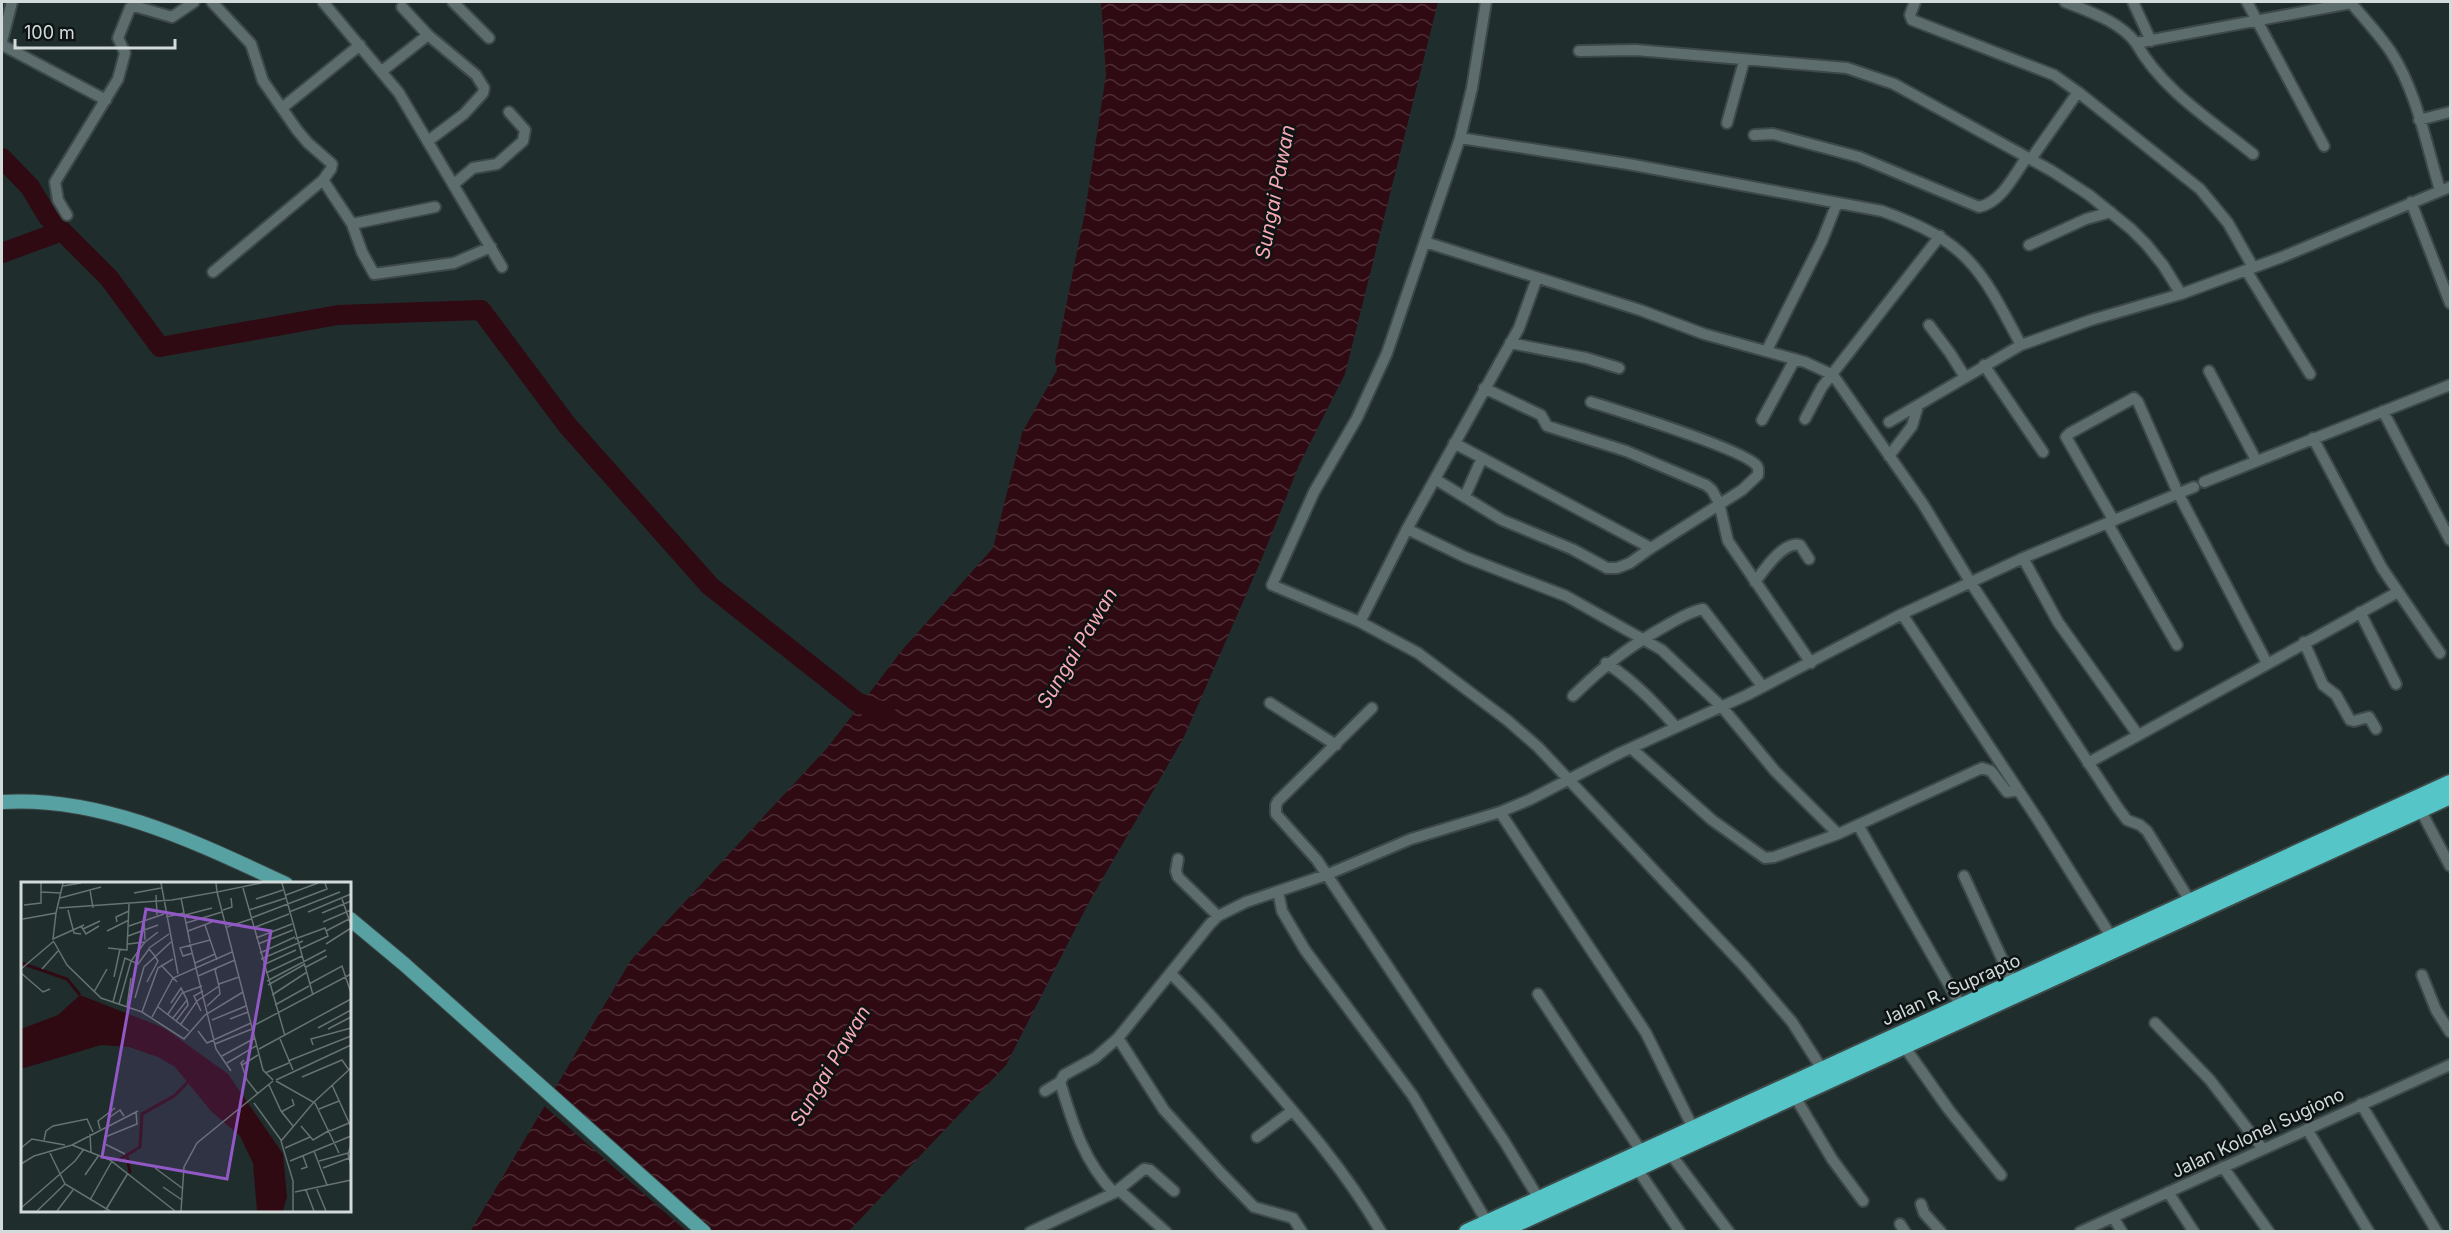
<svg xmlns="http://www.w3.org/2000/svg" width="2452" height="1233" viewBox="0 0 2452 1233" font-family="Inter,sans-serif">
	<style>
		.water { fill: url(#water-waves) }
		.pier { fill: #1f2d2d }
		.lines { fill: none; stroke-linecap: round; stroke-linejoin: round }
		.river { stroke: #300a13; stroke-width: 20 }
		.minor-casing { stroke: #3d4848; stroke-width: 14 }
		.major-casing { stroke: #3d4848; stroke-width: 16 }
		.highway-casing { stroke: #3d4848; stroke-width: 20 }
		.minor { stroke: #5d6c6c; stroke-width: 10 }
		.major { stroke: #58a1a3; stroke-width: 14 }
		.highway { stroke: #55c5c7; stroke-width: 16 }
		.labels { text-anchor: middle; stroke-width: 5; stroke-linejoin: round; paint-order: stroke }
		.street-label { font-size: 18px; fill: #d2dada; stroke: #0e1414 }
		.water-label { font-size: 20px; font-style: italic; fill: #f7a9b6; stroke: #0e1414 }
		.inset-river { fill: none; stroke: #300a13; stroke-width: 3 }
		.inset-road { fill: none; stroke: #677272; stroke-width: 1.5 }
		.view { fill: #9158c6; fill-opacity: 0.15; stroke: #9158c6; stroke-width: 3 }
		.inset-edge { fill: none; stroke: #d2dada; stroke-width: 3 }
	</style>
	<defs>
		<pattern id="water-waves" width="16" height="10" patternUnits="userSpaceOnUse" patternTransform="scale(1.5)"><rect width="16" height="10" fill="#300a13"/><path d="M0 5q4-4 8 0t8 0" fill="none" stroke="#4d2d35"/></pattern>
	</defs>
	<rect width="100%" height="100%" fill="#1f2d2d"/>
	<path class="water" d="M1101 2H1438L1345 374 1299 465 1262 558 1184 737 1088 904 1006 1065 849 1231 470 1232 631 960 828 747 903 649 993 548 1022 433 1057 370 1055 361 1085 212 1106 75Z"/>
	<path class="pier" d="M550 1090 710 1231H686L542 1104Z"/>
	<g class="lines">
		<path class="river" d="M2 158 30 187 48 217 109 278 160 347 338 315 481 310 567 425 710 586 857 702 886 713
			M2 253 62 231"/>
		<defs>
			<path id="minor" d="M212 2 251 44 263 81 297 130 308 143 332 164 331 169 323 180 352 224 362 252 374 274 454 263 491 247
				M323 2 399 93 502 267
				M453 2 489 38
				M1486 2 1472 88 1460 138 1387 353 1357 418 1314 492 1272 585 1360 622 1418 653 1507 720 1538 747 1745 967 1792 1022 1822 1069
				M1915 2 1910 15 1912 20 2054 75 2078 92 2031 159
				M2065 2C2090 12 2119 21 2136 43
				M2133 2 2151 41
				M2247 2 2324 146
				M2350 2C2364 18 2379 34 2391 52 2417 92 2426 144 2440 190
				M402 7 428 35 476 75 484 88 483 93 464 114 428 141
				M2 41 12 2
				M2 45 106 100
				M1579 51 1636 50 1847 68 1894 84 2052 171 2089 195 2131 229 2146 244 2163 265 2181 294
				M382 71 428 35
				M2078 92 2200 189 2228 223 2253 267
				M282 108 360 45
				M2419 120 2450 112
				M1727 123 1744 61
				M1754 135 1773 134 1859 157 1979 207C2002 202 2014 175 2027 157
				M1460 138 1628 164 1882 211C1968 242 1980 267 2021 345
				M2253 154C2212 121 2162 90 2136 43L2351 3
				M454 184 473 168 497 164 523 141 525 130 509 112
				M2411 202 2450 303
				M67 215 58 200 55 182 118 79 125 53 118 38 130 8 134 6 172 17 194 2
				M352 224 435 207
				M1425 242 1640 310 1704 334 1805 362 1833 375 1923 504 1971 583 2118 808 2127 820 2140 825 2147 831 2190 901
				M2029 245 2086 219 2111 212
				M2246 270 2310 374
				M213 272 323 180
				M1929 325 1950 353 1965 377
				M1510 343 1586 358 1619 368
				M1767 350 1822 241 1837 203
				M1984 365 2043 452
				M2209 371 2256 460
				M1484 388 1541 415 1547 426 1626 451 1706 485 1712 490 1719 503 1728 541 1811 663
				M2383 411 2450 540
				M1805 419 1822 387 1940 236
				M1762 420 1795 359
				M1889 422 2021 345 2091 320 2181 294 2282 257 2450 187
				M2313 438 2382 568 2440 653
				M1454 443 1651 548 1742 490 1758 475C1758 471 1759 469 1757 466 1746 450 1616 410 1591 402
				M1889 456 1912 426 1918 406
				M1435 479 1502 520 1572 549 1607 568H1617L1630 563 1651 548
				M2204 482 2450 385
				M1465 496 1482 458
				M2114 521 2066 437 2070 433 2134 398 2138 402 2178 493 2267 663
				M2108 524 2177 645
				M1407 529 1465 557 1566 596 1662 650 1722 707 1775 771 1838 834 1982 768 1991 771 2007 792 2018 790
				M2023 558 2058 622 2138 735
				M1755 582C1764 570 1783 541 1800 545L1809 559
				M2360 612 2396 684
				M1902 614 2038 820 2112 938
				M1360 622 1407 529 1519 328 1537 278
				M2304 642 2323 685 2336 695 2350 720 2354 721 2369 717 2376 729
				M1606 663C1633 680 1655 703 1676 727
				M1573 696C1603 666 1631 645 1669 624 1680 618 1691 611 1703 609L1763 687
				M1270 703 1336 745
				M1372 708 1278 801 1276 805V814L1317 860 1504 1141 1539 1199
				M1631 748 1712 820 1765 858 1774 857 1838 834
				M2088 763 2398 592
				M2421 811 2450 866
				M1500 812 1646 1033 1693 1128
				M1858 825 1961 1006
				M1178 859 1176 871 1178 877 1218 916
				M1964 876 2003 961
				M1278 891 1282 911 1305 950 1413 1096 1487 1222
				M2007 970 2013 982
				M1171 974C1202 1004 1230 1037 1258 1070 1302 1121 1347 1173 1381 1232
				M2422 975 2436 1010 2450 1032
				M1538 994 1641 1151
				M2155 1023 2210 1080 2263 1149
				M1118 1038 1164 1110 1221 1173 1254 1207 1293 1218 1302 1232
				M1904 1046 1949 1110 2001 1175
				M1060 1082C1073 1124 1083 1160 1114 1193
				M1045 1091 1060 1082 1064 1075 1095 1058 1118 1038 1210 924 1218 916 1246 902 1326 875 1411 839 1500 812 1529 800 1620 753 1747 695 1902 614 2023 558 2194 487
				M1794 1095 1832 1159 1863 1201
				M2361 1104 2437 1232
				M2307 1129 2369 1232
				M1257 1137 1292 1111
				M1669 1152 1729 1232
				M1636 1167 1680 1232
				M2223 1167 2269 1232
				M1119 1190 1166 1232
				M2168 1192 2194 1232
				M1921 1204 1924 1213 1941 1232
				M2113 1217 2122 1232
				M1900 1224 1905 1232
				M1030 1232 1114 1193 1144 1169 1150 1170 1174 1191
				M2080 1232 2450 1065"/>
			<path id="major" d="M2 802C103 796 195 842 286 884
				M350 919 404 964 704 1232"/>
			<path id="highway" d="M1467 1232 2450 783
				M1498 1232 2450 796"/>
		</defs>
		<use href="#minor" class="minor-casing"/>
		<use href="#major" class="major-casing"/>
		<use href="#highway" class="highway-casing"/>
		<use href="#minor" class="minor"/>
		<use href="#major" class="major"/>
		<use href="#highway" class="highway"/>
	</g>
	<g class="labels">
		<g class="street-label">
			<text transform="translate(1951 990) rotate(-24)" y="6">Jalan R. Suprapto</text>
			<text transform="translate(2258 1133) rotate(-25)" y="6">Jalan Kolonel Sugiono</text>
		</g>
		<g class="water-label">
			<text transform="translate(1275 192) rotate(-79)" y="7">Sungai Pawan</text>
			<text transform="translate(1077 648) rotate(-59)" y="7">Sungai Pawan</text>
			<text transform="translate(830 1066) rotate(-59)" y="7">Sungai Pawan</text>
		</g>
	</g>
	<g transform="translate(21 882)">
		<rect width="330" height="330" fill="#1f2d2d"/>
		<path d="M59 113 143 146 207 192 262 272 266 315 262 329H236L232 281 219 254 190 229 154 185 137 175 108 165 80 163 0 187V147L37 133Z" fill="#300a13"/>
		<path class="inset-river" d="M0 81 46 97 59 113M106 273 109 291M96 279 119 265 121 232 153 214 169 198"/>
		<path class="inset-road" d="M140 1 157 92M240 1 196 10 242 188 252 198M261 1 292 113M42 4 60 1M222 6 264 154M69 8 72 26M20 10 40 11M113 11 140 6M135 13 136 33M265 13 297 1M39 16 80 5M160 16 169 61M235 17 262 8M321 17 330 43M3 23 20 21V1M38 26 151 18 196 10 195 1M47 28 53 51 60 52M202 28 211 25 210 16M228 28 265 16M268 30 319 10M287 30 330 12M35 31 32 57 63 43M301 31 330 19M164 33 191 26M145 35 163 31M230 36 306 7 304 1M2 37 35 31 42 1M123 37 124 58M96 40 95 35 108 29M302 40 330 28M165 41 201 30M184 43 196 78M60 44 65 52 78 44M108 44 143 32M206 45 230 37M232 46 268 32M62 47 79 39M86 49 108 38M167 49 191 40M305 49 328 37M107 54 137 43M235 56 271 42M274 57 304 46 307 54 279 67M33 60 46 83 80 116 121 130 163 157 184 133 222 110M107 62 124 60 137 50M169 62 195 167 210 189M237 62 272 48M305 62 330 46M87 66 106 68 108 22M128 66 148 52M172 71 162 74 159 66 189 58M239 71 274 55M240 77 282 59M174 81 194 72M140 83 156 100M242 83 275 68M285 85 306 74M0 87 33 59M21 87 37 69M0 91 22 110 29 107M245 91 281 74M177 94 214 78M93 95 99 67M246 99 305 68M126 100 137 79 133 73M198 102 218 95M288 102 321 84 330 111M247 103 284 82M73 110 86 87M251 113 286 90M114 116 123 85 150 60M92 120 104 76 117 82 128 67 133 73M150 121 160 106 166 118 152 136M98 122 110 79 124 60M254 123 288 104M106 124 110 96M186 124 199 112 198 105M137 125 168 149M180 129 173 114 182 109M121 130 137 86 152 77M147 132 161 111 181 104M131 135 152 96 211 70M209 137 227 130M191 138 225 124M155 139 167 123 166 118M160 142 176 119 198 104 194 88 197 85M232 144 330 92M297 146 330 128M307 147 330 135M177 149 186 161 230 141M259 157 272 188M194 162 231 147M292 163 290 157 330 146M238 167 330 117M201 174 234 156M223 178 220 181 226 198 237 212M267 179 330 154M206 181 235 164M221 183 237 173M244 191 268 181M281 195 321 178 328 188M255 198 330 163M255 199 294 221 318 271M248 203 260 229 272 244M311 203 330 245M233 221 260 258M298 227 318 219M260 230 273 223 271 217M89 235 99 228 103 234M280 244 292 258 309 248M79 247 77 239 94 226M309 249 328 241M69 252 70 270M23 258 25 249 32 244 66 237 72 250M51 263 89 278 154 329M330 263 327 272 330 283M0 266 11 257 44 263M264 266 289 255M28 269 44 302 89 329M293 269 306 303M104 272 84 262V255L116 242 115 230M269 279 330 254M298 279 327 271M0 282 13 274 51 263 117 229M134 286 161 306M302 286 328 276M280 287 286 285 282 274M64 293 78 273M142 305 161 318M295 305 305 329M285 308 293 329M274 310 330 298M69 318 91 279M0 326 54 279 63 267M16 329 44 302M36 329 52 308M84 329 107 291M160 329 163 285 176 261 252 199M272 329V299L260 259 293 220 330 186"/>
		<path class="view" d="M125 27 250 49 206 297 81 275Z"/>
		<rect width="330" height="330" class="inset-edge"/>
	</g>
	<rect width="2452" height="1233" fill="none" stroke="#d2dada" stroke-width="6"/>
	<path d="M15 39v9h160v-9" fill="none" stroke="#d2dada" stroke-width="3"/>
	<text x="24" y="39" font-size="18" fill="#d2dada" stroke="#0e1414" stroke-width="4.5" paint-order="stroke">100 m</text>
</svg>
